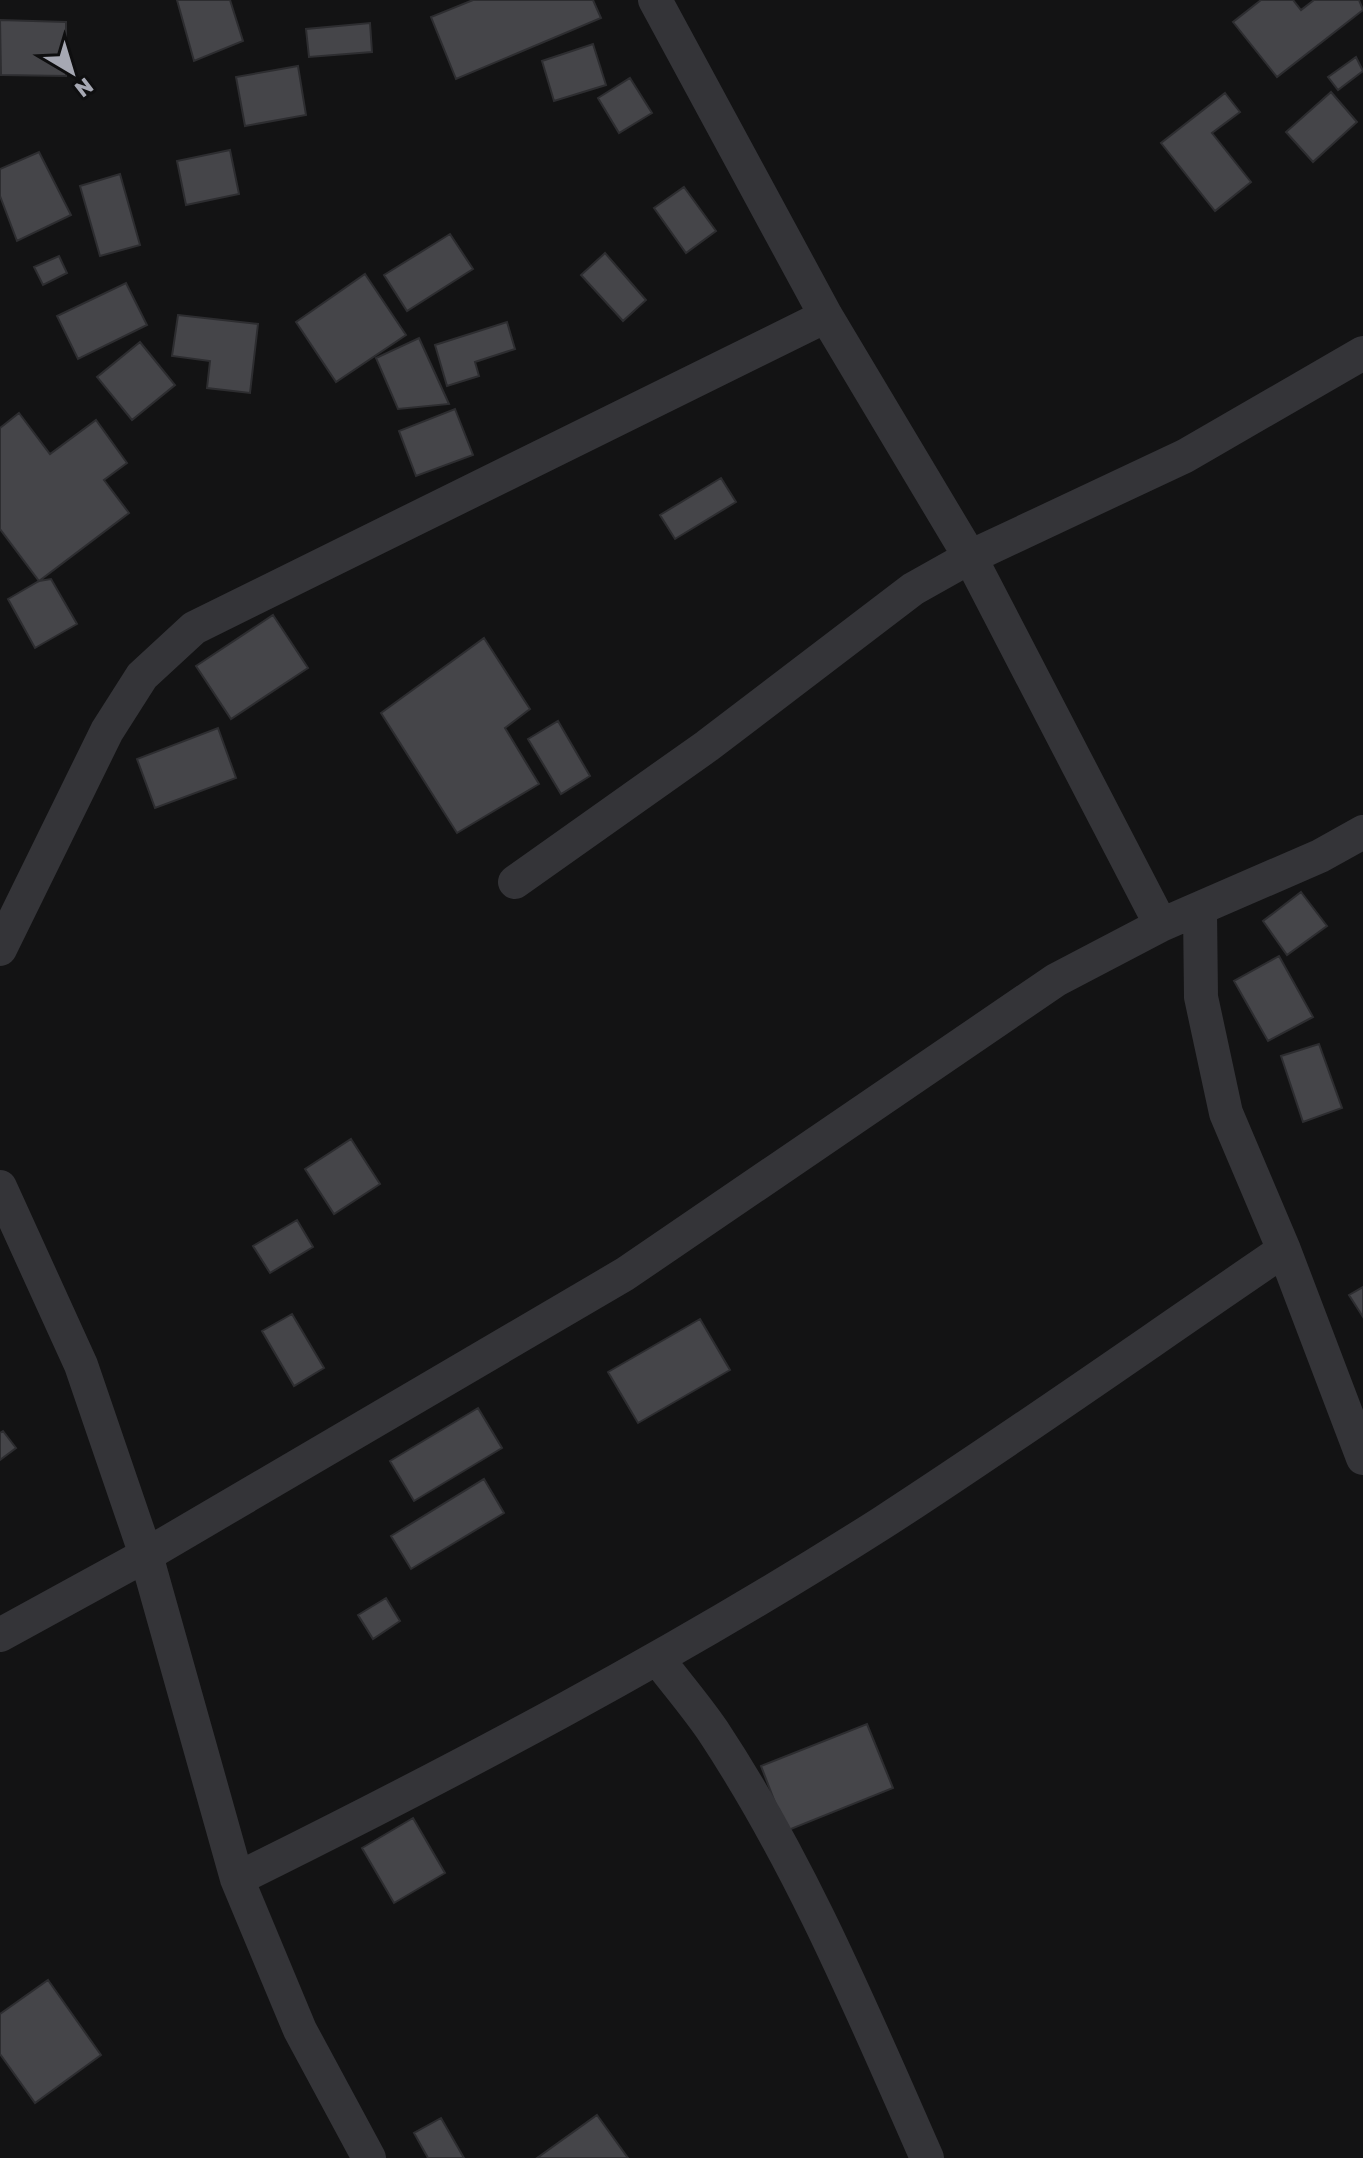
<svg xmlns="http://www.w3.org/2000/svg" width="1363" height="2158" viewBox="0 0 1363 2158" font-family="Rubik,sans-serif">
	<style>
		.building { fill: #454549; stroke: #2d2d30; stroke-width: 2 }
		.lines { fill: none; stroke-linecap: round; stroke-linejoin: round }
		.minor { stroke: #343438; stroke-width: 34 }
	</style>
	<rect width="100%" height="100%" fill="#131314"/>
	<path class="building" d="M177 0H230L243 41 194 61Z
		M473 0H593L601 18 456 79 431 17Z
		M1261 0H1293L1301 10 1314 0H1359L1363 10 1277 77 1233 22Z
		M0 20 66 22V76L1 75Z
		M370 23 372 52 309 57 306 29Z
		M593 44 606 85 554 101 542 61Z
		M1356 57 1363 71 1338 90 1328 77Z
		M298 66 306 115 245 126 236 77Z
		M630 78 652 113 619 133 598 98Z
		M1331 92 1357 122 1313 162 1286 132Z
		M1225 93 1240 112 1212 133 1251 182 1215 211 1161 143Z
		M230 150 239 194 186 205 177 161Z
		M39 152 71 215 17 241 0 196V169Z
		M120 174 140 245 100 256 80 186Z
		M684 187 716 231 686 253 654 208Z
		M450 234 473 269 407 311 384 275Z
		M605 253 646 300 623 321 581 275Z
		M59 256 67 273 43 285 34 267Z
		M365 274 406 335 336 382 296 322Z
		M126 283 147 325 78 359 57 316Z
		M178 315 258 324 250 393 207 388 210 361 172 356Z
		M507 322 515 349 475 362 479 376 447 386 435 345Z
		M419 338 449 404 398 409 376 358Z
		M140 342 175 385 132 420 97 377Z
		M455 409 473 455 416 476 399 431Z
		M19 413 50 454 96 420 127 463 104 480 129 513 39 581 0 529V428Z
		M721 478 736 502 675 539 660 515Z
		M51 579 77 624 35 648 8 599 39 581Z
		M273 615 308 668 231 719 196 666Z
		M484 638 530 709 505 728 539 784 457 833 381 713Z
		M558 721 590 776 561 794 528 739Z
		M218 728 236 778 155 808 137 759Z
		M1301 892 1327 926 1287 955 1263 921Z
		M1279 956 1313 1017 1268 1041 1234 981Z
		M1319 1044 1342 1108 1303 1122 1281 1056Z
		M351 1139 380 1184 334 1214 305 1169Z
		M297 1220 313 1247 270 1273 253 1246Z
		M1363 1287V1317L1349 1295Z
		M292 1314 324 1368 294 1386 262 1331Z
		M700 1319 730 1370 638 1423 608 1372Z
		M478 1408 502 1448 414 1501 390 1461Z
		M3 1431 16 1448 0 1460V1433Z
		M484 1479 504 1513 411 1569 391 1536Z
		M386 1598 400 1621 373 1639 358 1615Z
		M867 1724 893 1788 786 1831 761 1766Z
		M413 1818 445 1873 394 1903 362 1848Z
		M48 1980 101 2055 35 2103 0 2054V2014Z
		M597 2115 628 2158H537Z
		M441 2118 464 2158H428L414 2133Z"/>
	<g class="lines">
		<path class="minor" d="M655 0 826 316 970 557 1161 925
			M515 882 707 746 913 589 970 557 1185 456 1363 353
			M1200 911 1201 997 1226 1113 1284 1250 1363 1458
			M0 949 107 731 142 676 194 628 826 316
			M0 1187 81 1365 146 1555 237 1879 300 2030 369 2158
			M0 1635 146 1555 625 1274 1056 980 1161 925 1320 856 1363 832
			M657 1658C676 1683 696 1706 713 1731 801 1864 863 2013 927 2158
			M237 1879C457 1770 675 1655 882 1523 1018 1435 1150 1341 1284 1250"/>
	</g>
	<g transform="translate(72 72) rotate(142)" stroke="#0e0e0f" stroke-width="6" paint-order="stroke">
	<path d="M0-6L14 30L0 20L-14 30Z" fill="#a6a8b3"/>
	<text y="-12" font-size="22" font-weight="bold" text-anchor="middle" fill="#a6a8b3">N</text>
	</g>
</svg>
